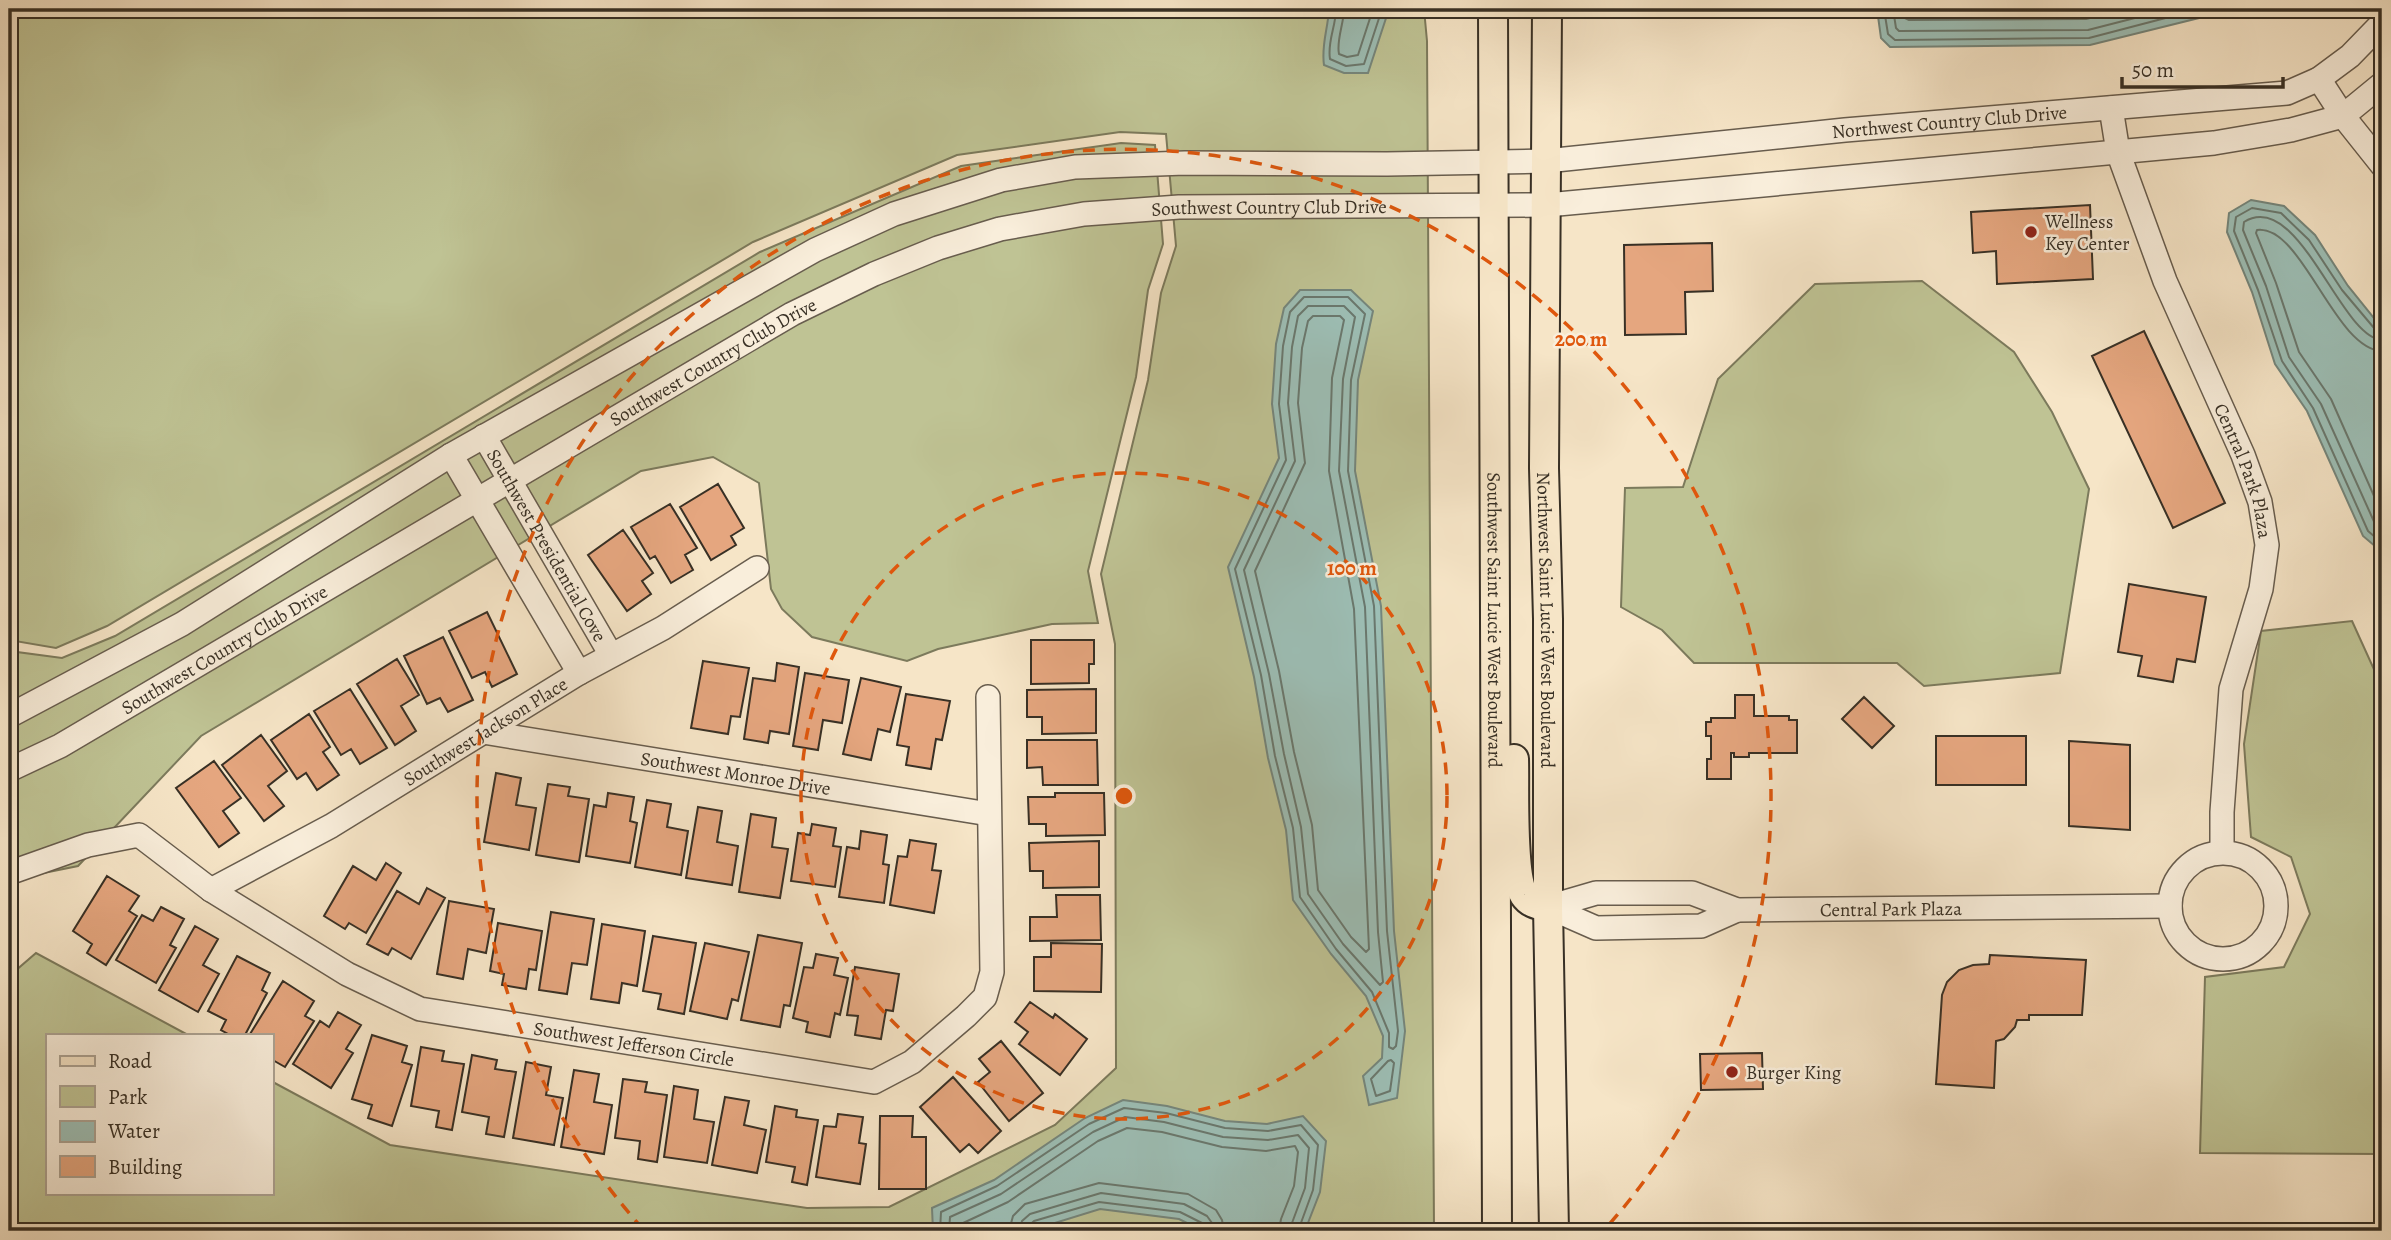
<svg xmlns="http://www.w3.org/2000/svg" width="2391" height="1240" viewBox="0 0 2391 1240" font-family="Alegreya,serif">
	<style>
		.green { fill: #bfc394; stroke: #7c7a5c; stroke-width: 2 }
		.water { fill: #9dbfb6; stroke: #75867c; stroke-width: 2 }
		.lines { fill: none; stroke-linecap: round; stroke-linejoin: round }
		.shore { stroke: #6a786e; stroke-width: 2 }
		.building { fill: #e5a67f; stroke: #383025; stroke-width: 2 }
		.minor-casing { stroke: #685d4e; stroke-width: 26 }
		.major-casing { stroke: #383025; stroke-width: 32 }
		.minor { stroke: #f9eedb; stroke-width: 23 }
		.major { stroke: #f6e5c7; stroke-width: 28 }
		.ring { fill: none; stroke: #df570d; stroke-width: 3.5; stroke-dasharray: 12 9 }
		.poi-dot { fill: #8f2418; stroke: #f9eedb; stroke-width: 2.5 }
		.labels { text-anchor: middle; stroke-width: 5; stroke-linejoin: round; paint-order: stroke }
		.street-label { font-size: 19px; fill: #383025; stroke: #f9eedb }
		.poi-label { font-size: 19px; fill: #383025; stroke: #f9eedb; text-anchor: start }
		.centre { fill: #df570d; stroke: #f9eedb; stroke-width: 3.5 }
		.ring-label { font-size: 21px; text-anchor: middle; font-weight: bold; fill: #df570d; stroke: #f9eedb; stroke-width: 5; stroke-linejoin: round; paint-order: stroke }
	</style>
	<rect width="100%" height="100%" fill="#f6e5c7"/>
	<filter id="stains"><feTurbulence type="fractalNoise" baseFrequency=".00286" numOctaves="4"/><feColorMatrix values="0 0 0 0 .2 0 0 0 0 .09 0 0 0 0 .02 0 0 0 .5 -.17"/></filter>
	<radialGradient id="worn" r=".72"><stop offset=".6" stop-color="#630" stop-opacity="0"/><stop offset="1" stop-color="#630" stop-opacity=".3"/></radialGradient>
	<path class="green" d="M9 9H1424L1427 41 1434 1231H9V981L14 972 36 953 188 1035H47V1193H271V1081L390 1145 807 1208 889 1207 1055 1125 1116 1068 1115 644 1101 574 1148 380 1161 293 1176 246 1166 134 1120 132 957 155 753 242 107 626 56 648 9 640Z
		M1121 143 1155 145 1163 244 1148 290 1136 377 1088 571 1098 623 1052 624 938 649 907 661 812 637 782 609 771 589 759 483 713 457 641 471 201 736 78 866 9 880V651L62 658 115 636 760 252 961 166Z
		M1922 281 2014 352 2052 412 2089 489 2060 673 1924 686 1897 663H1694L1662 630 1621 607 1625 488 1683 487 1718 379 1815 284Z
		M2352 621 2382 687V1154L2200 1153 2205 977 2284 967 2310 914 2291 857 2251 837 2244 744 2261 631Z"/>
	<path class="water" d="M1329 9H1389L1368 73H1344L1324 65C1321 45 1328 29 1329 9Z
		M1877 9H2213L2199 18 2090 45 1890 47 1881 38Z
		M2251 200 2284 206 2315 235 2348 286 2382 328V552L2363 536 2307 411 2275 364 2252 292 2227 232 2229 213Z
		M1300 290H1351L1373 311 1358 380 1355 471 1381 606 1394 931 1405 1031 1397 1098 1369 1105 1363 1076 1382 1058 1383 1036 1366 996 1331 954 1293 900 1286 830 1268 758 1254 677 1228 567 1279 458 1272 404 1276 344 1284 308Z
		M1123 1100 1167 1106 1225 1121 1267 1124 1303 1116 1326 1141 1320 1192 1306 1228 1299 1231H1203L1179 1219 1100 1209 1029 1231H933L932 1208 994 1180 1085 1118Z"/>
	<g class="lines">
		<path class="shore" d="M1336 9C1336 26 1327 42 1330 59L1346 66 1364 64 1382 9
			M1344 9C1344 23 1336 41 1339 54L1347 57 1358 55 1373 9
			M1884 9 1888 34 1895 40 2089 38 2200 9
			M1893 9 1896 28 1899 31 2088 30 2170 9
			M1904 9 1905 18 1909 20 2086 19 2127 9
			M1304 297H1348L1365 314 1351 380 1348 471 1374 606 1387 931 1398 1031 1396 1046 1393 1049 1389 1047V1033L1372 992 1336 949 1300 897 1293 828 1275 756 1261 675 1235 569 1286 460 1279 404 1283 346 1290 312Z
			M1308 306H1344L1355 317 1343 379 1339 471 1365 607 1378 932 1383 982 1380 985 1343 944 1308 894 1301 827 1284 754 1269 674 1244 570 1295 461 1288 403 1292 347 1298 316Z
			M1313 316H1340L1344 320 1332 378 1329 471 1354 609 1369 949 1366 952 1351 937 1318 890 1312 825 1294 752 1279 671 1255 571 1305 463 1298 403 1302 348 1308 321Z
			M2382 332 2374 328 2342 290 2309 240 2281 213 2252 208 2236 217 2234 231 2258 290 2282 361 2313 408 2368 531 2382 543
			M2382 340C2340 338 2299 188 2244 222L2243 230 2266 286 2289 357 2321 404 2376 526 2382 531
			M2382 351C2334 349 2302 224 2257 230L2256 233 2276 283 2299 352 2331 399 2382 514
			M1388 1061 1391 1060 1394 1063 1390 1091 1376 1096 1371 1079Z
			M940 1231 941 1212 997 1186 1089 1124 1124 1108 1166 1113 1225 1128 1268 1131 1301 1125 1318 1145 1313 1190 1298 1231
			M949 1231 950 1217 1001 1194 1093 1132 1125 1117 1164 1122 1223 1137 1268 1140 1298 1135 1309 1148 1305 1188 1289 1231
			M959 1231 961 1224 1008 1202 1098 1141 1127 1128 1162 1132 1222 1147 1266 1151 1295 1146 1298 1152 1294 1186 1281 1219 1279 1231
			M1009 1231 1013 1216 1025 1204 1099 1183 1188 1194 1216 1210 1222 1220 1224 1231
			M1020 1231 1022 1221 1030 1214 1101 1193 1184 1204 1207 1216 1212 1223 1213 1231
			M1029 1231 1030 1225 1034 1221 1099 1202 1180 1212 1202 1223 1204 1231"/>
	</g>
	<path class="building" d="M2090 205 2093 279 1997 284 1996 251 1973 253 1971 212Z
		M1712 243 1713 291 1685 292 1686 334 1625 335 1624 245Z
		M2144 331 2225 503 2173 528 2092 356Z
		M718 484 744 528 731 536 736 545 711 560 680 507Z
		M670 504 697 548 685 555 693 570 671 583 655 556 650 559 631 527Z
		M623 530 653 573 642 581 651 594 627 611 588 555Z
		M2129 584 2206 597 2195 662 2177 659 2173 682 2138 676 2142 656 2118 652Z
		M487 612 517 674 492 687 485 672 472 678 449 631Z
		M443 637 473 700 448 712 440 698 427 704 404 656Z
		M1031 640H1094V664H1089V683L1031 684Z
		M397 659 419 695 401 706 416 731 395 745 357 684Z
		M703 661 749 668 740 717 731 716 728 734 691 728Z
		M777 663 799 667 789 734 770 731 768 743 744 739 753 678 775 681Z
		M805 673 849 680 842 723 823 720 818 750 793 746Z
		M861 678 901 687 890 732 878 729 871 760 843 754Z
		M350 689 387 748 360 764 351 749 341 755 314 711Z
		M1096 689V733L1042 734V717H1027V690Z
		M906 694 950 701 942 740 936 739 931 769 906 765 909 747 897 745Z
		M1735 695H1754V716H1789V720H1797V753H1749V757H1734V753H1731V779H1707V759H1711V736H1706V722H1711V718H1735Z
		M1864 697 1894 726 1872 748 1842 719Z
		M309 714 330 747 323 752 339 775 317 790 306 773 297 779 271 740Z
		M261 735 287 771 268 786 284 806 264 821 222 765Z
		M1936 736H2026V785H1936Z
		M1027 740H1097L1098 785H1043L1042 767 1027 768Z
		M2069 741 2130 745V830L2069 826Z
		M214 761 241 798 223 811 239 833 219 847 176 788Z
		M496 773 521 778 516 805 536 808 529 850 484 842Z
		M548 784 570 787 568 796 589 799 579 862 536 855Z
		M608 793 634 797 630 821 637 823 630 863 586 856 594 805 606 807Z
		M1055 793H1104L1105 835 1046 836V824H1029L1028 797H1055Z
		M647 800 671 804 667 827 688 831 681 875 635 867Z
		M698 807 722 811 717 842 738 846 732 885 686 878Z
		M751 814 776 818 772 847 788 849 780 898 739 892Z
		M812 824 836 828 833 846 841 847 835 887 791 881 798 833 810 835Z
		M861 831 887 835 883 864 889 865 884 903 839 897 847 847 859 849Z
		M910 840 936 844 932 870 941 871 934 913 890 905 898 856 907 857Z
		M1099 841V887L1043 888V871H1030L1029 843Z
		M386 863 401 873 366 933 349 923 345 929 324 916 353 866 376 880Z
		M107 876 139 896 129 911 137 916 106 965 87 953 92 944 73 931Z
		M427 888 445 898 411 959 392 948 388 955 367 944 397 891 419 904Z
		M1056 895H1100L1101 940 1030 941V917H1057Z
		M449 901 494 909 486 953 468 949 463 979 437 974Z
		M161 907 184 919 170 945 176 948 156 983 116 960 142 915 153 921Z
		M551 912 594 919 587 965 572 963 567 994 539 990Z
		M498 923 542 931 536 970 529 969 526 989 502 985 504 974 490 971Z
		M602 924 645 931 637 986 622 983 619 1003 591 999Z
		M195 926 218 939 203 965 219 974 198 1012 159 990Z
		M758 935 802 943 790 1006 784 1005 780 1027 741 1020Z
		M653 936 696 943 684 1014 658 1009 661 994 643 991Z
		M705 943 749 952 738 1001 732 999 727 1019 690 1011Z
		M1051 943 1102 944 1101 992 1034 991V957H1051Z
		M816 954 838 958 834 975 848 978 840 1015 835 1013 830 1037 806 1032 808 1022 793 1018 804 967 813 968Z
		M1990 955 2086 960 2082 1015H2029V1020H2017L2015 1027 2004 1039 1996 1041 1994 1088 1936 1084 1942 995 1947 982 1959 970 1973 965 1989 964Z
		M237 956 270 973 262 990 267 993 245 1035H230L221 1030 226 1020 208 1011Z
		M855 967 899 974 893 1011 886 1010 881 1039 855 1035 858 1016 847 1015Z
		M283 981 314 1001 305 1016 314 1021 285 1067 271 1059V1035L250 1034Z
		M1030 1002 1053 1018 1055 1014 1087 1039 1060 1075 1019 1044 1028 1032 1015 1022Z
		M338 1012 361 1025 346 1049 353 1053 331 1088 293 1064 320 1021 329 1027Z
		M372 1035 407 1046 402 1062 412 1065 392 1126 368 1118 372 1105 352 1099Z
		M1001 1041 1043 1093 1009 1121 978 1082 990 1072 979 1059Z
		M421 1047 444 1051 442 1061 464 1064 452 1130 436 1127 439 1111 411 1106Z
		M1762 1053 1763 1089 1701 1090 1700 1054Z
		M472 1055 497 1060 495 1069 516 1072 504 1137 486 1134 489 1117 462 1112Z
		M526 1062 551 1067 546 1095 563 1098 554 1145 513 1138Z
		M574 1070 599 1074 594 1102 612 1105 604 1154 561 1147Z
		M953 1077 1001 1131 978 1153 969 1144 960 1152 920 1107Z
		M623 1079 647 1082 645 1092 667 1095 657 1162 638 1159 640 1141 615 1138Z
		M674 1086 698 1090 694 1119 714 1122 707 1163 664 1157Z
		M725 1097 749 1101 744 1125 766 1130 757 1173 712 1165Z
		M775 1106 797 1110 796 1117 818 1120 807 1185 792 1182 795 1167 766 1162Z
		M838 1114 863 1117 859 1143 866 1144 860 1184 816 1177 824 1126 836 1127Z
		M880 1116H913L912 1137H926V1189H879Z"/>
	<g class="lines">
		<defs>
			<g id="minor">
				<path d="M2319 79 2343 116 2382 165"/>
				<path id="s1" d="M2111 108 2118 152 2165 281 2243 455 2260 502 2267 545 2261 589 2231 689 2222 812V852"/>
				<path id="s2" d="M484 436 611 655"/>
				<path d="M451 455 579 673"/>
				<path id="s3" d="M9 716 182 624 451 455 815 250 894 214 1001 180 1075 167 1185 163 1387 164 1546 161 1845 130 2287 93 2319 79 2350 56 2382 23"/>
				<path id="s4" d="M483 732 989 814"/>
				<path id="s5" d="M9 770 60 746 792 314 874 274 938 248 1000 229 1084 214 1179 207 1547 205 2214 143 2291 130 2343 116 2382 84"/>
				<circle cx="2223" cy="906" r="53"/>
				<path id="s6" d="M9 873 88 845 139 835 211 890 347 974 420 1009 874 1082 912 1062 966 1016 985 997 992 972 988 697"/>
				<path id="s7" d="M211 890 331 826 579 673 663 628 757 568"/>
				<path id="s8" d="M1548 907 1596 893H1692L1737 910 2170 906"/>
				<path d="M1548 907 1596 928 1701 926 1737 910"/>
			</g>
			<g id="major">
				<path id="s9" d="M1493 9 1497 1231"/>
				<path id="s10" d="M1547 9 1544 468 1548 619V907L1554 1231"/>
				<path d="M1514 759C1515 787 1511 874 1524 895 1530 904 1539 905 1548 907"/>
			</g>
		</defs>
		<use href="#minor" class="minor-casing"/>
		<use href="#major" class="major-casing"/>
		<use href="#minor" class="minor"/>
		<use href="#major" class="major"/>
	</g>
	<g class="ring">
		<circle cx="1124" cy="796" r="323"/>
		<path d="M643 1229A647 647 0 1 1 1605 1229"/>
	</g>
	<g class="poi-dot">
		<circle cx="2031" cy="232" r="7"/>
		<circle cx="1732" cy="1072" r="7"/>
	</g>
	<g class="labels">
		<g class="street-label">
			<text dy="7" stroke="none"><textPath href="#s3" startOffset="2082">Northwest Country Club Drive</textPath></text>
			<text dy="7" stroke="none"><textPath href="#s5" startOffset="1402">Southwest Country Club Drive</textPath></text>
			<text dy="7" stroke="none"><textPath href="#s5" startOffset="814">Southwest Country Club Drive</textPath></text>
			<text dy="7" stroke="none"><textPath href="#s1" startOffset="388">Central Park Plaza</textPath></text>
			<text dy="7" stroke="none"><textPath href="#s2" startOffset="126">Southwest Presidential Cove</textPath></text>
			<text dy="7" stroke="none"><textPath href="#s9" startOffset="611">Southwest Saint Lucie West Boulevard</textPath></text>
			<text dy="7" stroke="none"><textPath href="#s10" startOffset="611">Northwest Saint Lucie West Boulevard</textPath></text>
			<text dy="7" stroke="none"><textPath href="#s5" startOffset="247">Southwest Country Club Drive</textPath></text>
			<text dy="7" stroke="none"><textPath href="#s7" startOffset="317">Southwest Jackson Place</textPath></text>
			<text dy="7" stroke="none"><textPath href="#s4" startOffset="256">Southwest Monroe Drive</textPath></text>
			<text dy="7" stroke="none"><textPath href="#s8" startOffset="348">Central Park Plaza</textPath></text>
			<text dy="7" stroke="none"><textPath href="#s6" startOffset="684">Southwest Jefferson Circle</textPath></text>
		</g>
		<g class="poi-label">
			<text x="2045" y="228">Wellness<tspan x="2045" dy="22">Key Center</tspan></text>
			<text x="1746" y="1079">Burger King</text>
		</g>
	</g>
	<circle cx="1124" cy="796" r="10" class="centre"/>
	<g class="ring-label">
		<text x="1581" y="346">200 m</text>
		<text x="1352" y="575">100 m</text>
	</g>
	<rect width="2391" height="1240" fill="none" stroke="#f6e5c7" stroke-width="35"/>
	<rect x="10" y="10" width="2370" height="1219" fill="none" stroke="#383025" stroke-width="3.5"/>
	<rect x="18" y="18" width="2356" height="1205" fill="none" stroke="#383025" stroke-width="2"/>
	<rect x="46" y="1034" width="228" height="161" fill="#f9eedb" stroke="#aca292" stroke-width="2"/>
	<rect x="60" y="1056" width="35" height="10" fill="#f6e5c7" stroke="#aca292" stroke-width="2"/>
	<text x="108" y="1068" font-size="21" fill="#383025">Road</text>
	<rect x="60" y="1086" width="35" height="21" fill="#bfc394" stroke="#aca292" stroke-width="2"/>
	<text x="108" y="1104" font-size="21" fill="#383025">Park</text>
	<rect x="60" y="1121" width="35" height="21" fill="#9dbfb6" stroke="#aca292" stroke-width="2"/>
	<text x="108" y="1138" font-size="21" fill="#383025">Water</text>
	<rect x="60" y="1156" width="35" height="21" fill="#e5a67f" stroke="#aca292" stroke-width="2"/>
	<text x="108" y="1174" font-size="21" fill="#383025">Building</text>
	<path d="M2122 77v10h161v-10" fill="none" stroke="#383025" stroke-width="3.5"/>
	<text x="2132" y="77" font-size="21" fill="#383025" stroke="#f9eedb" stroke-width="5" paint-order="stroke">50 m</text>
	<rect width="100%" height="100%" filter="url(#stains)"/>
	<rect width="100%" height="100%" fill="url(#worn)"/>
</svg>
